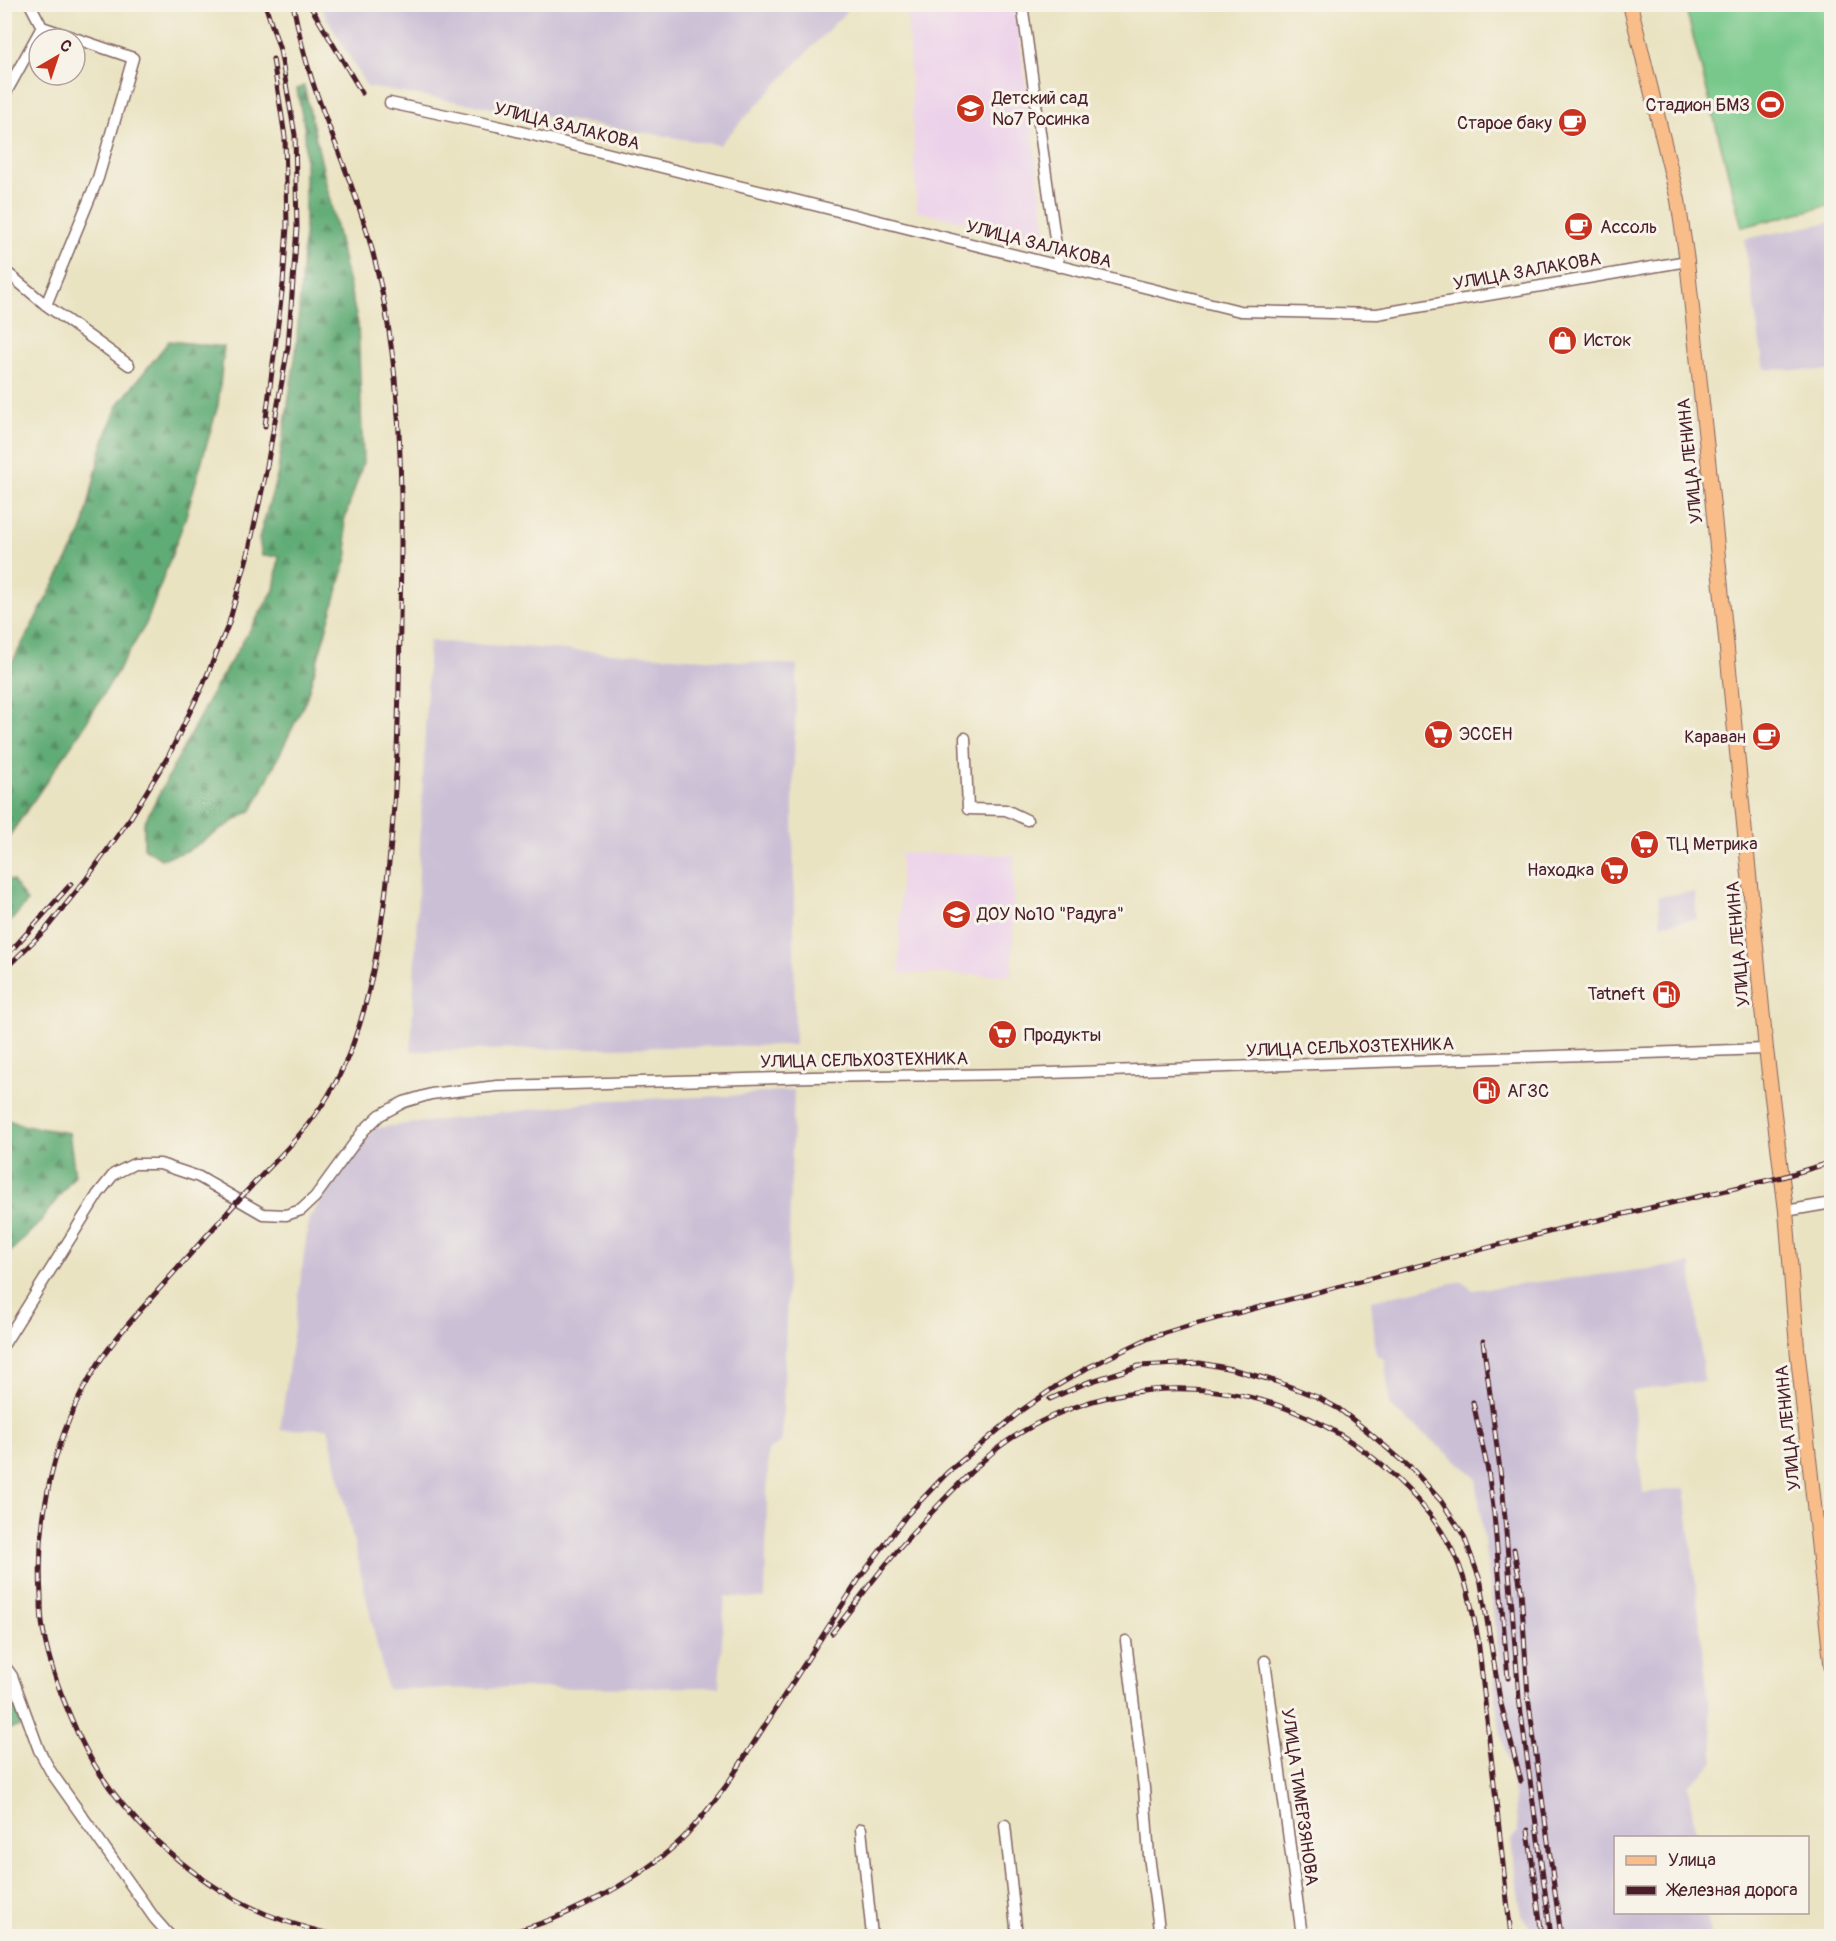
<svg xmlns="http://www.w3.org/2000/svg" width="1836" height="1941" viewBox="0 0 1836 1941" font-family="Pangolin,sans-serif">
	<style>
		.built { fill: #ecd1ea }
		.industrial { fill: #cbbfd5 }
		.grass { fill: #77c88a; stroke: #60745a; stroke-width: 1.5 }
		.forest { fill: url(#forest-firs); stroke: #566650; stroke-width: 1.5 }
		.lines { fill: none; stroke-linecap: round; stroke-linejoin: round }
		.minor-casing { stroke: #826460; stroke-width: 13 }
		.major-casing { stroke: #826460; stroke-width: 16 }
		.minor { stroke: #fff; stroke-width: 10 }
		.major { stroke: #f8bd89; stroke-width: 14 }
		.rail-casing { stroke: #4a1f2b; stroke-width: 5 }
		.rail { stroke: #f7f3e8; stroke-width: 3; stroke-dasharray: 9; stroke-linecap: butt }
		.labels { text-anchor: middle; stroke-width: 6; stroke-linejoin: round; paint-order: stroke }
		.poi-label { font-size: 18px; fill: #4a1f2b; stroke: #f7f3e8; text-anchor: start }
		.street-label { font-size: 18px; fill: #4a1f2b; stroke: #f7f3e8 }
	</style>
	<defs>
		<pattern id="forest-firs" width="22" height="20" patternUnits="userSpaceOnUse" patternTransform="scale(1.5)"><rect width="22" height="20" fill="#61ac76"/><path d="M5 1l3.5 6h-7zM16 11l3.5 6h-7z" fill="#528b61"/></pattern>
	</defs>
	<rect width="100%" height="100%" fill="#f7f3e8"/>
	<filter id="ink" filterUnits="userSpaceOnUse"><feTurbulence type="fractalNoise" baseFrequency=".0167" numOctaves="2"/><feDisplacementMap in="SourceGraphic" scale="12" xChannelSelector="R" yChannelSelector="G"/><feConvolveMatrix kernelMatrix="1 2 1 2 8 2 1 2 1" color-interpolation-filters="sRGB"/></filter>
	<filter id="wash" filterUnits="userSpaceOnUse"><feTurbulence type="fractalNoise" baseFrequency=".008" numOctaves="4" result="noise"/><feDisplacementMap in="SourceGraphic" scale="24" xChannelSelector="R" yChannelSelector="G"/><feGaussianBlur stdDeviation="1.35" result="paint"/><feColorMatrix in="noise" values="0 0 0 0 0 0 0 0 0 0 0 0 0 0 0 0 0 1.4 0 .05"/><feComposite in="paint" operator="in"/></filter>
	<g filter="url(#wash)">
		<rect width="100%" height="100%" fill="#eae3c2"/>
		<path class="built" d="M907 5H1015L1047 240 917 211Z
			M901 853 1014 855 1012 975 899 973Z"/>
		<path class="industrial" d="M319 5H852L719 145 367 87Z
			M1831 222V371L1764 369 1744 239Z
			M429 641 797 665 793 798 795 1045 411 1051Z
			M1695 892 1697 919 1661 924 1658 896Z
			M794 1090 782 1441 768 1451 765 1599 725 1596 719 1687 387 1689 328 1428 280 1430 309 1218 375 1128 612 1100 729 1096Z
			M1691 1264 1704 1381 1632 1391 1643 1493 1685 1488 1715 1761 1688 1785 1696 1837 1616 1838V1912L1707 1913 1710 1936H1531L1530 1926 1521 1913 1511 1841 1518 1833 1512 1777 1500 1730 1493 1675 1501 1674 1476 1477 1390 1406 1385 1360 1376 1354 1371 1300 1462 1281 1472 1290Z"/>
		<path class="grass" d="M1685 5H1831V205L1742 227Z"/>
		<path class="forest" d="M304 86 358 324 363 463 344 521 348 554 306 700 253 809 187 851 161 859 144 848V823L214 689 274 590 279 556H262L259 538 277 477 296 351 305 226V131L297 89Z
			M169 341 224 347 218 405 185 519 146 624 81 731 5 842 4 681 7 672 82 532 102 446 118 405Z
			M5 879 13 881 27 902 5 928Z
			M5 1119 26 1126 69 1133 75 1175 39 1223 5 1257Z
			M5 1678 22 1726 5 1730H4Z"/>
	</g>
	<g filter="url(#ink)">
		<g class="lines">
			<defs>
				<path id="minor" d="M30 4 42 27 133 58 98 178 46 305
					M1022 4 1059 267
					M4 96 42 27
					M390 103 497 126 1240 311 1377 314 1687 261
					M4 270 46 305 129 365
					M965 738 968 809 1006 810 1027 820
					M1786 1211 1832 1203
					M4 1344 98 1194 114 1174 134 1164H160L199 1177 263 1214 286 1215 301 1210 315 1197 364 1130 380 1115 404 1102 431 1094 497 1086 812 1077 1019 1074 1766 1049
					M1126 1641 1144 1788 1149 1856 1160 1936
					M1265 1661 1302 1936
					M4 1665 12 1676 39 1750 51 1772 155 1919 170 1936
					M1005 1825 1017 1936
					M861 1829 872 1936"/>
				<path id="major" d="M1630 4 1678 200 1687 261 1713 506 1766 1049 1786 1211 1797 1347 1832 1671"/>
			</defs>
			<use href="#minor" class="minor-casing"/>
			<use href="#major" class="major-casing"/>
			<use href="#minor" class="minor"/>
			<use href="#major" class="major"/>
			<defs>
				<path id="rail" d="M293 4C298 30 304 55 312 80 330 135 356 189 371 246 405 368 402 495 400 620 399 730 396 841 377 950 368 1001 355 1052 328 1096 303 1137 266 1169 234 1205 210 1232 185 1260 161 1287 139 1312 116 1336 98 1364 54 1433 36 1515 41 1596 41 1607 41 1619 43 1629 49 1666 63 1700 78 1734 113 1810 188 1881 266 1914 289 1923 315 1931 340 1936
					M309 4 362 93
					M265 426 283 284 287 226 285 137 273 59
					M9 953 71 884
					M4 970 46 929 87 878 131 817 169 755 203 685 229 623 248 554 265 477 288 347 297 228 295 135 280 50 265 4
					M1483 1341 1503 1493 1519 1698 1551 1936
					M1050 1399 1086 1383 1139 1366 1200 1363 1232 1369 1278 1382 1317 1397 1339 1409 1366 1430 1415 1472 1441 1501 1464 1536 1481 1583 1500 1700 1521 1781
					M1473 1402 1488 1471 1494 1514 1508 1678
					M1514 1549 1521 1590 1528 1696 1561 1936
					M832 1633C845 1617 858 1600 871 1583 896 1551 923 1521 951 1492 970 1473 990 1452 1012 1438 1136 1359 1290 1377 1395 1477 1416 1497 1435 1518 1449 1544 1465 1572 1472 1607 1478 1639L1511 1936
					M1528 1830 1542 1936
					M492 1936C553 1927 638 1882 682 1839 698 1823 712 1804 726 1786L861 1576 906 1516 947 1473 1022 1410 1055 1387 1087 1368 1149 1338 1191 1325 1560 1229 1782 1177 1832 1162"/>
			</defs>
			<use href="#rail" class="rail-casing"/>
			<use href="#rail" class="rail"/>
		</g>
	</g>
	<defs>
		<symbol id="stadium-disc" viewBox="-11 -11 22 22"><circle r="9.5" fill="#c8321e" stroke="#f7f3e8"/><path d="M0-5a6.5 5 0 1 0 0 10a6.5 5 0 1 0 0-10ZM-3.5-1.8h7v3.6h-7Z" fill="#fff"/></symbol>
		<symbol id="school-disc" viewBox="-11 -11 22 22"><circle r="9.5" fill="#c8321e" stroke="#f7f3e8"/><path d="M0-5L7-2L0 1L-7-2ZM-4 1L0 2.5L4 1V4Q0 6-4 4Z" fill="#fff"/></symbol>
		<symbol id="cafe-disc" viewBox="-11 -11 22 22"><circle r="9.5" fill="#c8321e" stroke="#f7f3e8"/><path d="M-5.5-4.5H6V0H3Q3 3.5 0 3.5H-2.5Q-5.5 3.5-5.5 0ZM3-3.2v2h1.7v-2ZM-6 4.5H4V6H-6Z" fill="#fff"/></symbol>
		<symbol id="shop-disc" viewBox="-11 -11 22 22"><circle r="9.5" fill="#c8321e" stroke="#f7f3e8"/><path d="M-5-2.5h2.3a2.7 3.5 0 0 1 5.4 0H5L5.5 6h-11ZM-1.5-2.5h3a1.5 2.3 0 0 0-3 0Z" fill="#fff"/></symbol>
		<symbol id="supermarket-disc" viewBox="-11 -11 22 22"><circle r="9.5" fill="#c8321e" stroke="#f7f3e8"/><path d="M-6-5.5h2.5l.6 2H6L4.5 2H-2.5L-4.4-4H-6ZM-1.5 3.2a1.3 1.3 0 1 0 .1 0ZM3 3.2a1.3 1.3 0 1 0 .1 0Z" fill="#fff"/></symbol>
		<symbol id="fuel-disc" viewBox="-11 -11 22 22"><circle r="9.5" fill="#c8321e" stroke="#f7f3e8"/><path d="M-5.5-6h7V0h2V4h1.3V-2.5L3-4.5l.8-.8L6-3V5H2.5V1h-1V6h-7ZM-4.2-4.7v3.2H.2V-4.7Z" fill="#fff"/></symbol>
	</defs>
	<g fill-rule="evenodd">
		<use href="#stadium-disc" x="1754" y="88" width="33" height="33"/>
		<use href="#school-disc" x="954" y="92" width="33" height="33"/>
		<use href="#cafe-disc" x="1556" y="106" width="33" height="33"/>
		<use href="#cafe-disc" x="1562" y="210" width="33" height="33"/>
		<use href="#shop-disc" x="1546" y="324" width="33" height="33"/>
		<use href="#supermarket-disc" x="1422" y="718" width="33" height="33"/>
		<use href="#cafe-disc" x="1750" y="720" width="33" height="33"/>
		<use href="#supermarket-disc" x="1628" y="828" width="33" height="33"/>
		<use href="#supermarket-disc" x="1598" y="854" width="33" height="33"/>
		<use href="#school-disc" x="940" y="898" width="33" height="33"/>
		<use href="#fuel-disc" x="1650" y="978" width="33" height="33"/>
		<use href="#supermarket-disc" x="986" y="1018" width="33" height="33"/>
		<use href="#fuel-disc" x="1470" y="1074" width="33" height="33"/>
	</g>
	<g class="labels">
		<g class="poi-label">
			<text x="992" y="104">Детский сад<tspan x="992" dy="21">№7 Росинка</tspan></text>
			<text x="1750" y="111" text-anchor="end">Стадион БМЗ</text>
			<text x="1552" y="129" text-anchor="end">Старое баку</text>
			<text x="1600" y="233">Ассоль</text>
			<text x="1584" y="346">Исток</text>
			<text x="1459" y="740">ЭССЕН</text>
			<text x="1746" y="743" text-anchor="end">Караван</text>
			<text x="1666" y="850">ТЦ Метрика</text>
			<text x="1594" y="876" text-anchor="end">Находка</text>
			<text x="977" y="920">ДОУ №10 "Радуга"</text>
			<text x="1645" y="1000" text-anchor="end">Tatneft</text>
			<text x="1024" y="1041">Продукты</text>
			<text x="1507" y="1097">АГЗС</text>
		</g>
		<g class="street-label">
			<text transform="translate(567 126) rotate(14)" y="6">УЛИЦА ЗАЛАКОВА</text>
			<text transform="translate(1039 244) rotate(14)" y="6">УЛИЦА ЗАЛАКОВА</text>
			<text transform="translate(1527 271) rotate(-10)" y="6">УЛИЦА ЗАЛАКОВА</text>
			<text transform="translate(1690 461) rotate(-96)" y="6">УЛИЦА ЛЕНИНА</text>
			<text transform="translate(1738 944) rotate(-95)" y="6">УЛИЦА ЛЕНИНА</text>
			<text transform="translate(1350 1047) rotate(-2)" y="6">УЛИЦА СЕЛЬХОЗТЕХНИКА</text>
			<text transform="translate(864 1060) rotate(-1)" y="6">УЛИЦА СЕЛЬХОЗТЕХНИКА</text>
			<text transform="translate(1788 1428) rotate(-96)" y="6">УЛИЦА ЛЕНИНА</text>
			<text transform="translate(1300 1797) rotate(82)" y="6">УЛИЦА ТИМЕРЗЯНОВА</text>
		</g>
	</g>
	<rect width="1836" height="1941" fill="none" stroke="#f7f3e8" stroke-width="24"/>
	<rect x="1614" y="1836" width="195" height="78" fill="#f7f3e8" stroke="#b29e9c" stroke-width="1.5"/>
	<rect x="1626" y="1856" width="30" height="9" fill="#f8bd89" stroke="#b29e9c" stroke-width="1.5"/>
	<text x="1668" y="1866" font-size="18" fill="#4a1f2b">Улица</text>
	<rect x="1626" y="1886" width="30" height="9" fill="#4a1f2b" stroke="#b29e9c" stroke-width="1.5"/>
	<text x="1668" y="1896" font-size="18" fill="#4a1f2b">Железная дорога</text>
	<g transform="translate(57 57) rotate(39)"><circle r="28" fill="#f7f3e8" stroke="#b29e9c" stroke-width="1.5"/>
	<path d="M0-4.5L10 22L0 15L-10 22Z" fill="#c8321e"/>
	<text y="-9" font-size="16" font-weight="bold" text-anchor="middle" fill="#4a1f2b">С</text>
	</g>
</svg>
